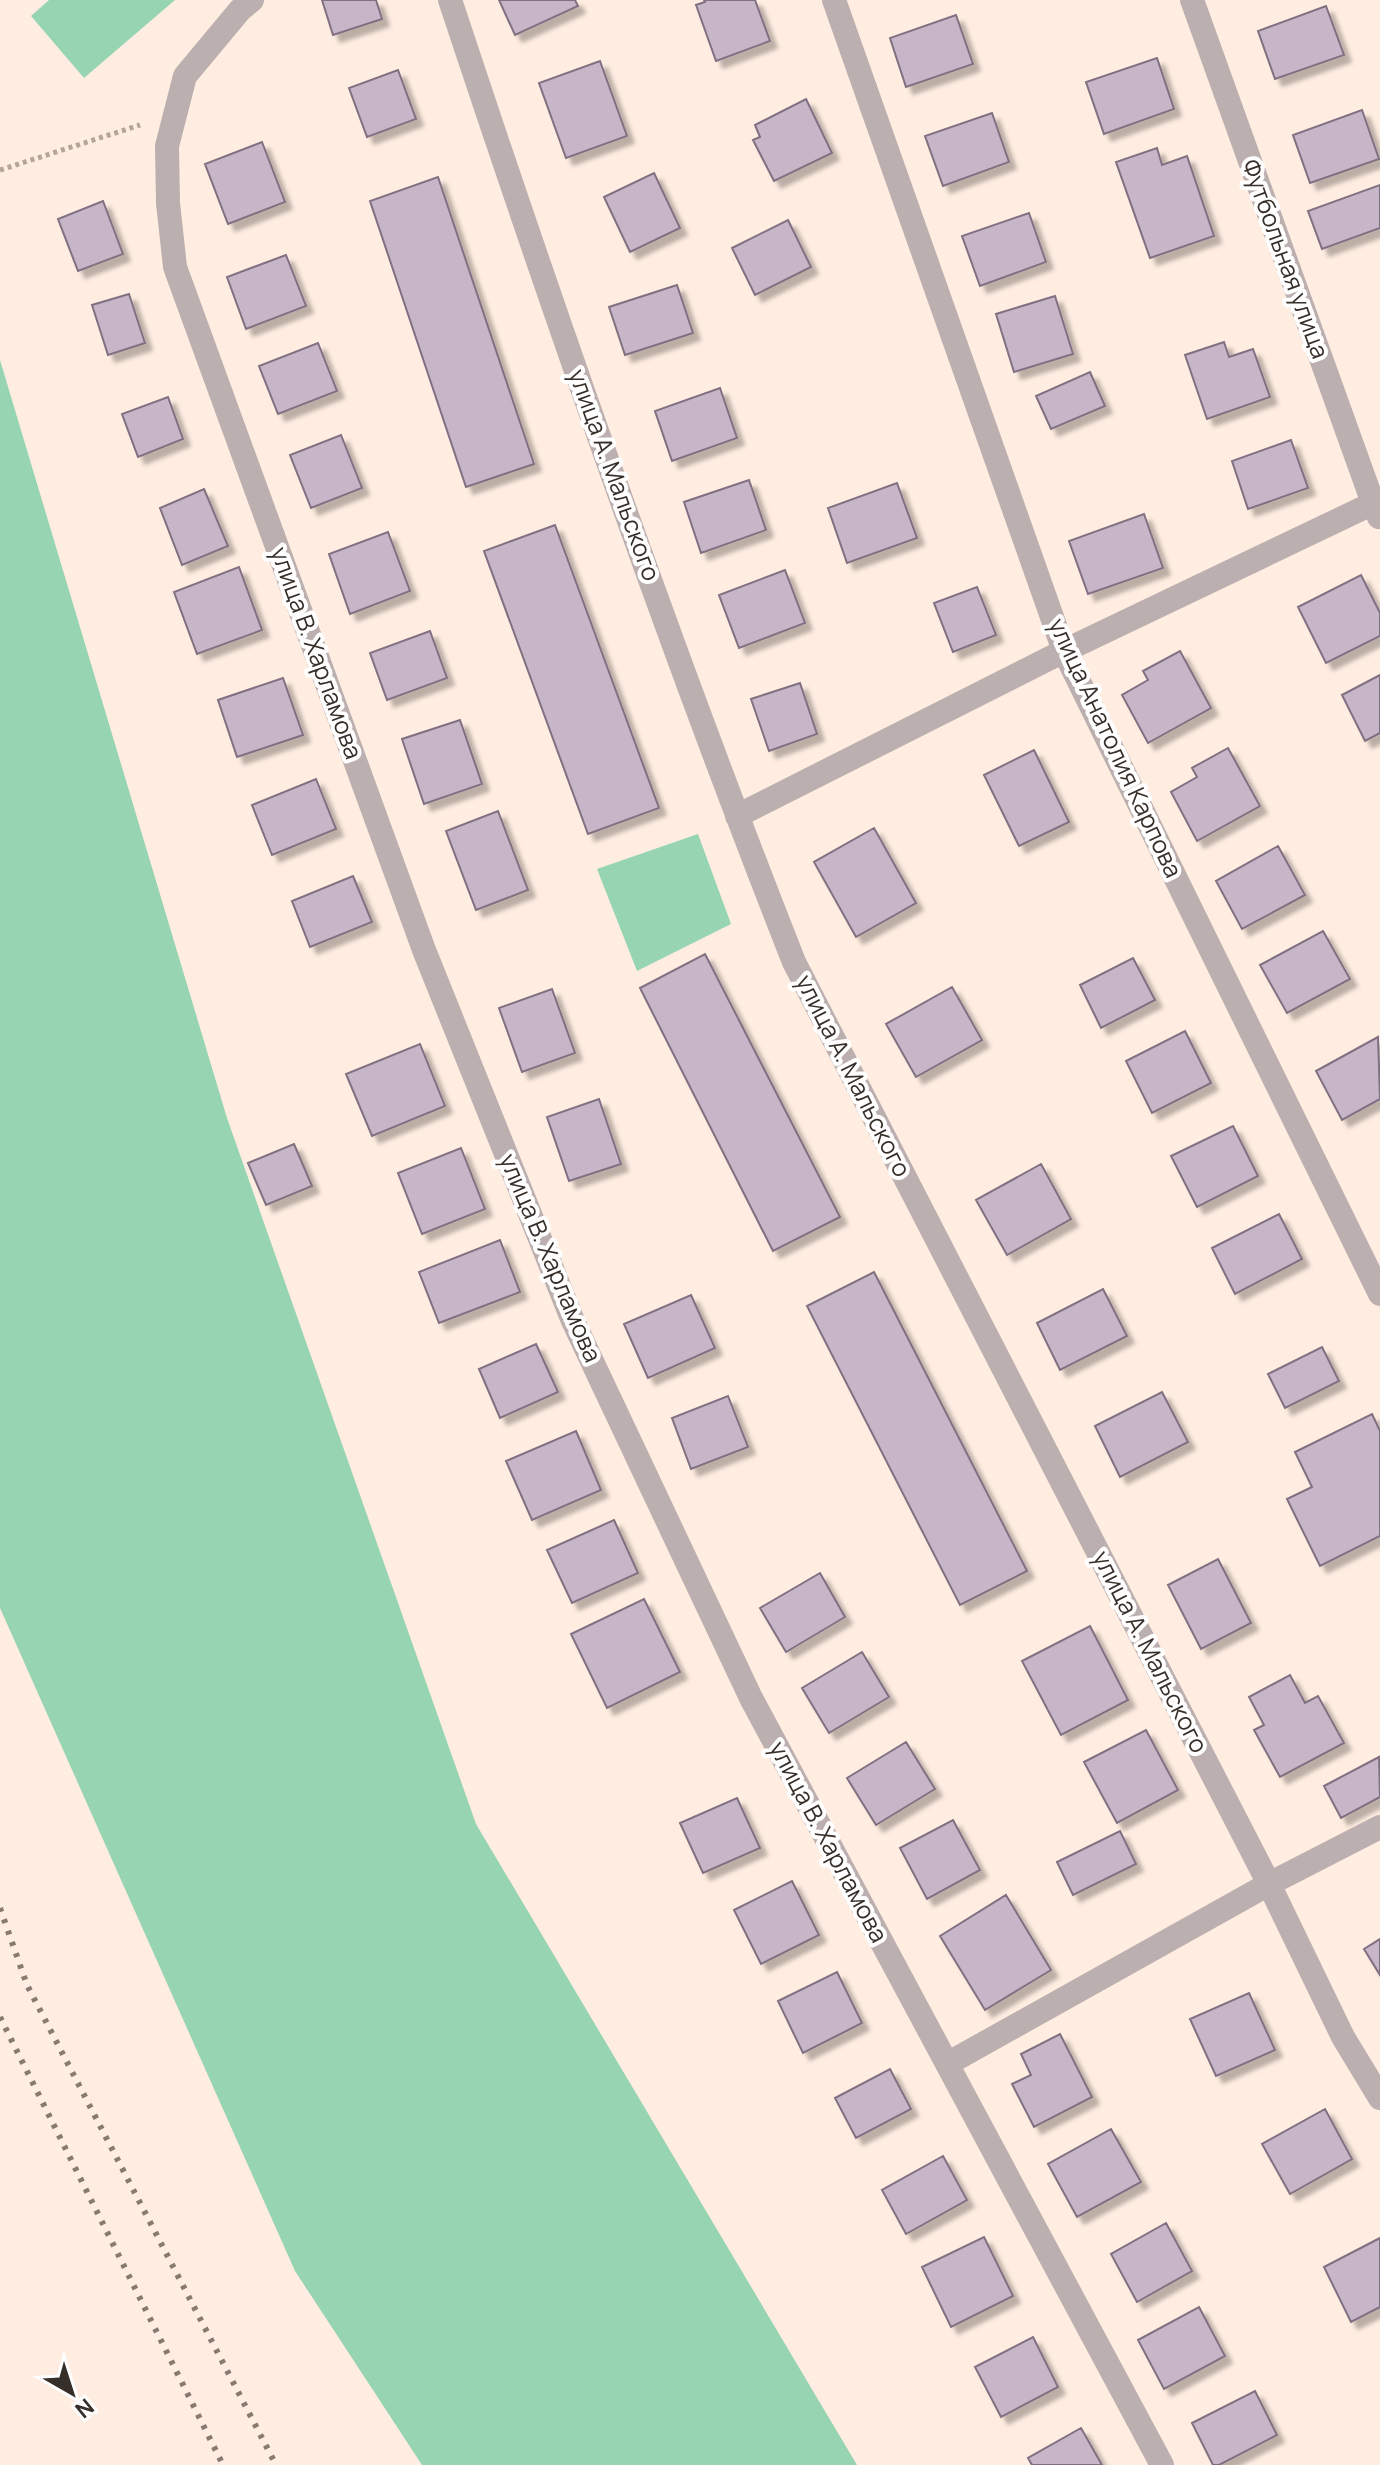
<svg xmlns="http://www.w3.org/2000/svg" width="1380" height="2465" viewBox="0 0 1380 2465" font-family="Manrope,sans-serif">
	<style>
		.green { fill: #97d4b1 }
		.building { fill: #c7b6c8; stroke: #807081; stroke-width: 2; filter: url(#shadow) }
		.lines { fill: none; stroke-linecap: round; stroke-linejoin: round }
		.path { stroke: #b3a59b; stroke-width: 5; stroke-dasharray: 4 4; stroke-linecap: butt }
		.street { stroke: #bcafaf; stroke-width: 24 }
		.rail { stroke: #867a71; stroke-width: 6; stroke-dasharray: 4 8; stroke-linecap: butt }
		.labels { text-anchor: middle; stroke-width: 8; stroke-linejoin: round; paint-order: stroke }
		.street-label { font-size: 24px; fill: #362e28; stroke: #fefefe }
	</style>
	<defs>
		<filter id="shadow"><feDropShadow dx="7" dy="7" stdDeviation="2" flood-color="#0004"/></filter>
	</defs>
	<rect width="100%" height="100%" fill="#ffede1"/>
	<path class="green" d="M49 0H175L84 78 31 16Z
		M0 360 227 1118 476 1824 857 2465H422L295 2271 0 1608Z
		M698 834 731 924 637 971 597 869Z"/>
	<path class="building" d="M322 0H376L382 19 333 35Z
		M499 0H575L578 6 515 35Z
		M704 0H755L770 41 716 61 696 5 705 2Z
		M1326 6 1344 55 1275 79 1258 31Z
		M956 15 973 64 906 87 890 38Z
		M1157 58 1174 109 1104 134 1086 82Z
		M600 61 627 136 566 158 539 83Z
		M398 70 416 119 367 137 349 88Z
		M806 99 832 153 774 181 753 140 760 137 755 125Z
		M1362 110 1379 159 1310 183 1293 135Z
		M992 113 1009 162 943 186 925 136Z
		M262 142 285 202 228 224 205 164Z
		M1157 148 1162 165 1187 156 1214 236 1150 258 1116 162Z
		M654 173 680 228 630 252 604 197Z
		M438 177 534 464 466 487 370 201Z
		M1380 185V228L1322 249 1308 211Z
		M103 201 123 254 78 271 58 219Z
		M1029 213 1046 262 980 286 962 236Z
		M788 220 811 267 755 295 732 248Z
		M286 255 306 306 246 329 227 277Z
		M677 285 693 333 625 355 609 307Z
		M129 294 145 343 108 355 92 305Z
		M1055 296 1073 354 1014 372 996 314Z
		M1224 342 1229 357 1253 349 1270 397 1207 419 1185 355Z
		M318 343 337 391 278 414 259 366Z
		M1090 372 1105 406 1051 429 1036 396Z
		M720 388 737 438 672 461 655 411Z
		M168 397 183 439 138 457 122 414Z
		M341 435 362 488 311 508 290 455Z
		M1291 440 1308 488 1248 509 1232 461Z
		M749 480 766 530 701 553 684 502Z
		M897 483 917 538 847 563 828 508Z
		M204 489 228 546 182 565 160 508Z
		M1144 514 1163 568 1088 594 1069 541Z
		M555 525 659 808 588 834 484 551Z
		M388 532 410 591 350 614 329 554Z
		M239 567 262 630 197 654 174 592Z
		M785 570 805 623 739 648 719 595Z
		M1361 575 1380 613V636L1326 663 1298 607Z
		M977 587 996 635 953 652 934 603Z
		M430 631 447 678 387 700 370 653Z
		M1180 651 1211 708 1148 743 1122 695 1148 680 1143 671Z
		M1380 675V733L1365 741 1342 695Z
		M283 678 303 735 237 757 218 700Z
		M800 683 817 734 769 751 751 699Z
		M460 720 482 784 424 804 402 739Z
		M1228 748 1260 806 1197 841 1171 792 1197 777 1192 768Z
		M1034 750 1069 822 1019 846 984 775Z
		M316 779 336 829 272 855 252 805Z
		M498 811 528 890 476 910 446 831Z
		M874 828 916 903 856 937 814 862Z
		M1278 846 1305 895 1242 929 1216 881Z
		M353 876 372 922 310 947 292 901Z
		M1323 931 1350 979 1287 1013 1260 965Z
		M705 954 840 1217 773 1251 640 988Z
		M1133 958 1155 1000 1101 1028 1080 985Z
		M952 987 982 1040 916 1077 886 1024Z
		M552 989 575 1053 522 1072 499 1008Z
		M1185 1031 1211 1083 1152 1113 1126 1061Z
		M1378 1037 1380 1099 1342 1120 1316 1071Z
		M420 1044 445 1106 372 1136 346 1074Z
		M599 1099 621 1164 569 1181 547 1117Z
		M1233 1126 1258 1176 1197 1207 1171 1156Z
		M294 1144 312 1186 266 1205 248 1163Z
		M461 1148 485 1209 422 1234 398 1173Z
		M1041 1164 1071 1219 1007 1255 976 1200Z
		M1279 1214 1302 1259 1235 1294 1212 1248Z
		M500 1240 520 1292 439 1323 419 1272Z
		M874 1272 1027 1571 960 1605 807 1306Z
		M1103 1289 1127 1336 1060 1370 1037 1323Z
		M691 1295 715 1348 648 1378 624 1324Z
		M536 1344 558 1392 500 1418 479 1369Z
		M1322 1347 1339 1381 1285 1408 1268 1374Z
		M1162 1392 1188 1442 1120 1477 1095 1426Z
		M728 1396 748 1447 691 1469 672 1418Z
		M1372 1414 1380 1431V1536L1320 1566 1287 1499 1312 1487 1295 1452Z
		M576 1431 601 1490 532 1520 506 1461Z
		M614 1520 638 1573 572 1603 547 1550Z
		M1218 1559 1251 1623 1201 1649 1168 1585Z
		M820 1573 845 1617 786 1652 760 1608Z
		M644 1599 680 1672 607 1708 571 1634Z
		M1090 1626 1128 1700 1061 1735 1022 1661Z
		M862 1652 889 1697 829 1733 802 1688Z
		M1290 1675 1305 1703 1318 1696 1344 1743 1280 1777 1254 1730 1264 1725 1249 1697Z
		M1146 1730 1178 1790 1117 1823 1084 1762Z
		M906 1742 935 1789 876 1825 847 1778Z
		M1379 1757 1380 1797 1341 1818 1324 1786Z
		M737 1798 760 1848 703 1873 680 1823Z
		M953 1820 980 1870 927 1899 900 1848Z
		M1120 1831 1136 1864 1073 1895 1057 1862Z
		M792 1881 819 1935 761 1964 734 1910Z
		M1006 1895 1051 1970 985 2010 940 1936Z
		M1380 1939V1975L1364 1949Z
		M837 1972 862 2023 803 2053 778 2001Z
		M1249 1993 1275 2050 1216 2076 1190 2019Z
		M1060 2034 1092 2097 1034 2127 1012 2084 1031 2075 1021 2054Z
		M890 2069 911 2109 856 2138 835 2098Z
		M1325 2109 1352 2159 1290 2194 1262 2144Z
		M1111 2129 1141 2182 1077 2217 1048 2164Z
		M943 2156 967 2200 906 2234 882 2190Z
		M1166 2223 1192 2271 1137 2302 1111 2254Z
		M984 2237 1013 2296 951 2327 922 2267Z
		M1380 2238V2307L1351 2322 1324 2267Z
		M1199 2307 1225 2356 1164 2389 1138 2340Z
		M1033 2337 1058 2387 1001 2417 975 2367Z
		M1255 2391 1277 2435 1219 2465H1213L1192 2423Z
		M1081 2428 1102 2465H1032L1028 2458Z"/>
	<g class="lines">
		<path class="path" d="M0 170 140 125"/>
		<path class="street" d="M252 0 240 10 185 76 167 146 168 203 175 267 424 950 573 1321 751 1698 1162 2465
			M450 0C557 323 669 645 794 962L1269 1884 1343 2037 1380 2098
			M834 0 1064 651 1380 1294
			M1192 0 1373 503 1379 517
			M737 816 1064 651 1380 500
			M947 2064 1269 1884 1380 1827"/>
		<path class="rail" d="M0 1908 27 1985 276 2465
			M0 2017 223 2465"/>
	</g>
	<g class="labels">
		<g class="street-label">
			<text transform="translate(1285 259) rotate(70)" y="8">Футбольная улица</text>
			<text transform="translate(614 475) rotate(70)" y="8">улица А. Мальского</text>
			<text transform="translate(316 653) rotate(70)" y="8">улица В. Харламова</text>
			<text transform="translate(1115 748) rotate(65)" y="8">улица Анатолия Карпова</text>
			<text transform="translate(853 1076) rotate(63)" y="8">улица А. Мальского</text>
			<text transform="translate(550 1258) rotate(67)" y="8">улица В. Харламова</text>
			<text transform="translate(1150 1652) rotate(63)" y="8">улица А. Мальского</text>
			<text transform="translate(828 1842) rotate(62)" y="8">улица В. Харламова</text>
		</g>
	</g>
	<g transform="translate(72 2393) rotate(141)" stroke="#fefefe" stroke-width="6" paint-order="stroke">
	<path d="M0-6L14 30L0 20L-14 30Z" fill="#362e28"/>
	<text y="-12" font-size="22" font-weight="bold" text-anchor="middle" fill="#362e28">N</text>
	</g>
</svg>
